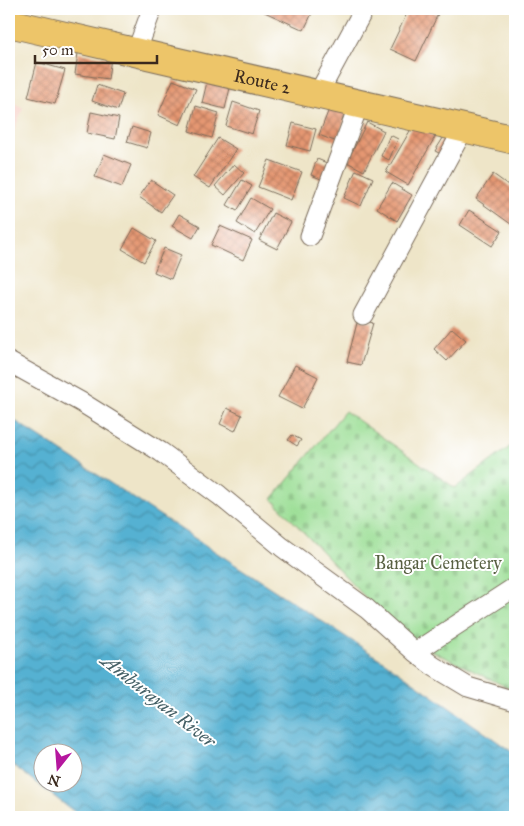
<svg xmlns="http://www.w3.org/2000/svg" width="524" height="826" viewBox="0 0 524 826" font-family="'IM FELL Great Primer',serif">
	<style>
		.built { fill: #f7d1c9 }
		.cemetery { fill: url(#cemetery-stones); stroke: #6b845a }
		.water { fill: url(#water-waves); stroke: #486e78; fill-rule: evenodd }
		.building { fill: url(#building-cross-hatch) }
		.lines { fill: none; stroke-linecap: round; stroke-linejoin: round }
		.street-casing { stroke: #7a6b5a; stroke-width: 21 }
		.highway-casing { stroke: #7a6b5a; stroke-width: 30 }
		.street { stroke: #fff; stroke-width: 19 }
		.highway { stroke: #edc569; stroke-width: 28 }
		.labels { text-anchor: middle; stroke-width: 4; stroke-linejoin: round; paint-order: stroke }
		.street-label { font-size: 18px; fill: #3b2a1e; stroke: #fff }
		.park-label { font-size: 18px; fill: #586042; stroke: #fff }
		.water-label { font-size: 19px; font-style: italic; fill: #456066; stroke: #fff }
	</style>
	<defs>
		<pattern id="cemetery-stones" width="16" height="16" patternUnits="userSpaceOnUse" patternTransform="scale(1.25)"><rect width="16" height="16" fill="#9bde95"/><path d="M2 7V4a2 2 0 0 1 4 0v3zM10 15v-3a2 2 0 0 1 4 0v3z" fill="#86bf80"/></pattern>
		<pattern id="water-waves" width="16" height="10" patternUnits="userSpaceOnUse" patternTransform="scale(1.25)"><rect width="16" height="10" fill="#54b1d2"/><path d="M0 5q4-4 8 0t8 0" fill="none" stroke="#4790aa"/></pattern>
		<pattern id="building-cross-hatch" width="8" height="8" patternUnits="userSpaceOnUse" patternTransform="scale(1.25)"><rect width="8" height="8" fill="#e59772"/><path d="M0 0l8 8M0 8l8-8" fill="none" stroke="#bb7b5d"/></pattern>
	</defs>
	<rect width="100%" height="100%" fill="#fff"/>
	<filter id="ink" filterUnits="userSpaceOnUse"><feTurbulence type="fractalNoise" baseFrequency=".02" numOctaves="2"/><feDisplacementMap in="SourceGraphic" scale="10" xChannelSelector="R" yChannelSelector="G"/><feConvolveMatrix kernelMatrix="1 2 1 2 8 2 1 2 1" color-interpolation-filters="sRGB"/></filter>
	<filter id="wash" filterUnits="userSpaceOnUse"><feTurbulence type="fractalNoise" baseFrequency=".0096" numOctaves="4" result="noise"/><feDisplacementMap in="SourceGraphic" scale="20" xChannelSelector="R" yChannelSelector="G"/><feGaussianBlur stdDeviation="1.12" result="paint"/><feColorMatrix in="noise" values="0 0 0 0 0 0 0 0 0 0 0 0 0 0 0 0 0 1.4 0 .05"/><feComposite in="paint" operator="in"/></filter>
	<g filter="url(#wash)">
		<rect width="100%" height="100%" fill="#eee5c8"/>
		<path class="built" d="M9 100 23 108 9 143Z"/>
		<path class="cemetery" d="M345 411 455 488 515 443V691L403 637 272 499Z"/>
		<path class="water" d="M9 417 389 665 515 754V817H81L9 762ZM42 754H72V784H42Z"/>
		<g id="blocks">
			<path class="building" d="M258 9H314L304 30Z
				M409 9H428L438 14 416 61 390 49Z
				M78 53 111 58 108 79 75 74Z
				M37 62 65 70 55 104 28 97Z
				M173 80 196 89 180 125 158 115Z
				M207 82 230 88 225 109 202 103Z
				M97 85 123 94 118 110 92 101Z
				M233 102 259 111 252 134 226 126Z
				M331 104 348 111 337 142 319 135Z
				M196 106 219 113 212 138 189 131Z
				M91 112 119 118 115 139 87 133Z
				M367 122 384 131 364 171 347 162Z
				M293 123 316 129 310 151 287 145Z
				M414 124 435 137 408 185 386 172Z
				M132 127 151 133 147 148 127 142Z
				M390 135 398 139 389 160 381 156Z
				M445 135 456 142 447 157 435 151Z
				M218 138 236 149 210 188 193 177Z
				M104 154 131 165 122 187 95 177Z
				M317 159 332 165 326 181 311 175Z
				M269 160 302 172 291 200 258 187Z
				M234 164 244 173 225 195 215 186Z
				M356 170 373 178 361 206 344 198Z
				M493 174 515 190V227L476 199Z
				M151 180 173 195 161 212 139 197Z
				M242 180 252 186 237 211 227 205Z
				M392 183 412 195 397 221 377 208Z
				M251 198 270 209 255 234 237 223Z
				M469 210 502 231 492 246 460 225Z
				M273 213 291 222 277 249 259 240Z
				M179 214 200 226 193 238 172 226Z
				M220 226 252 240 243 260 211 245Z
				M134 228 156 241 144 262 122 249Z
				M164 248 181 255 171 279 154 272Z
				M358 319 373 323 361 365 347 362Z
				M452 328 466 340 447 361 434 349Z
				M295 365 318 377 302 409 278 397Z
				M227 408 242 415 235 431 220 424Z
				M292 435 301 440 297 446 288 440Z"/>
		</g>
	</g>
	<g filter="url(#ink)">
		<use href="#blocks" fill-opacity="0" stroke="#7a6b5a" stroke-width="1"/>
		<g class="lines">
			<defs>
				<path id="street" d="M136 53 152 9
					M318 94 364 9
					M310 236 359 104
					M363 315 464 128
					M9 362 81 402 161 452 219 495 282 547 367 609 415 652 433 666 468 687 515 701
					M415 652 515 587"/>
				<g id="highway">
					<path id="s1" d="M9 23 515 140"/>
				</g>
			</defs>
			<use href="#street" class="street-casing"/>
			<use href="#highway" class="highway-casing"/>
			<use href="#street" class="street"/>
			<use href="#highway" class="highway"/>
		</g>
	</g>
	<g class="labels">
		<g class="street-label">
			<text dy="6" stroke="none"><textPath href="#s1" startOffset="260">Route 2</textPath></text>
		</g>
		<g class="park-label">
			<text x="438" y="569">Bangar Cemetery</text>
		</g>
		<g class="water-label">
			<text transform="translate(159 700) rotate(38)" y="7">Amburayan River</text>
		</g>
	</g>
	<rect width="524" height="826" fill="none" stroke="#fff" stroke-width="30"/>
	<g transform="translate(58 768) rotate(197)"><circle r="24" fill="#ffffff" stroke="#b1aaa5"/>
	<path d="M0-4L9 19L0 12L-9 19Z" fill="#b5179e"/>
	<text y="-8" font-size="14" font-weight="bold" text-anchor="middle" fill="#3b2a1e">N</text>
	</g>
	<path d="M35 55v8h122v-8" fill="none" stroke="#3b2a1e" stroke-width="2.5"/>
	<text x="42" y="55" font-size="15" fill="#3b2a1e" stroke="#ffffff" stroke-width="4" paint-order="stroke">50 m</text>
</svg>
